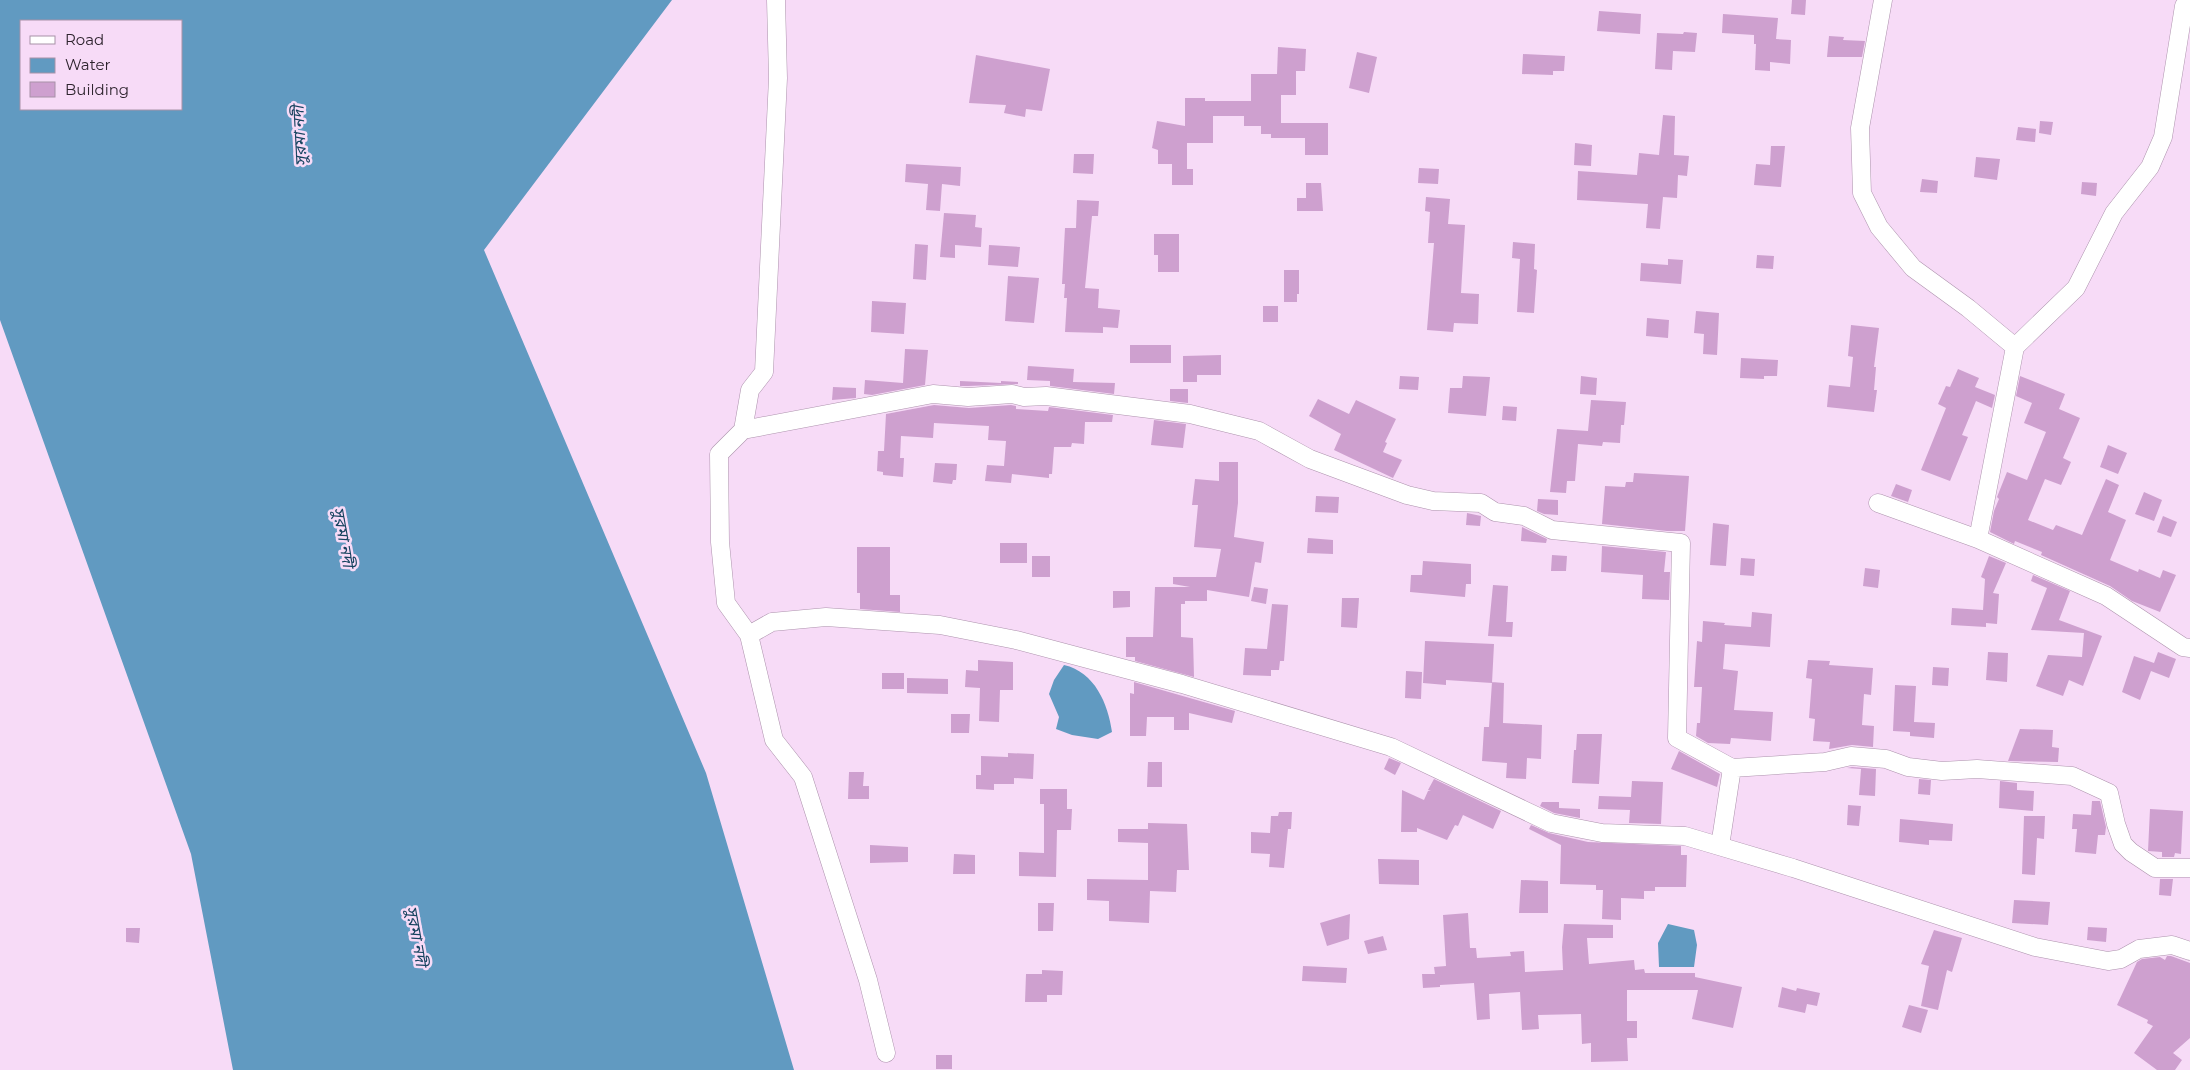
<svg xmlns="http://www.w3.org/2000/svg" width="2190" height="1070" viewBox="0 0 2190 1070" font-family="Montserrat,'Noto Sans Bengali',sans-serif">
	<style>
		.water { fill: #619ac1; fill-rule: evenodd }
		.building { fill: #cea0cf }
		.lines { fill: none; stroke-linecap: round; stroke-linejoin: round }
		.street-casing { stroke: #ad93ad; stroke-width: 19 }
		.street { stroke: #fff; stroke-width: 18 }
		.labels { text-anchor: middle; stroke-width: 5; stroke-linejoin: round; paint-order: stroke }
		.water-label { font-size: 16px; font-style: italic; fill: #16435f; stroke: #f7dbf7 }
	</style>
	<rect width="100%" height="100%" fill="#f7dbf7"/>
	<path class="water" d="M0 0H672L484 250 706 773 794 1070H233L191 854 0 320ZM181 21V109H21V21Z
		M1064 665C1095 672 1108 704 1112 732L1098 739 1072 735 1056 729 1059 717 1049 694 1054 680Z
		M1668 924 1694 930 1697 945 1694 967H1659L1658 943Z"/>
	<path class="building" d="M1792 0H1806L1805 15 1791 14Z
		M1599 11 1641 14 1640 34 1597 31Z
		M1723 14 1778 18 1776 39 1791 40 1790 64 1770 62V71L1755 70 1756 44H1754V35L1722 33Z
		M1684 32 1697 33 1695 52 1673 51 1672 70 1655 69 1657 33 1683 34Z
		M1829 36 1844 37 1843 40 1865 41 1862 57H1827Z
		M1278 47 1306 49 1305 71H1296V95H1281V123H1328V155H1305V138H1271V134H1261V126H1244V116H1213V143H1187V169H1193V185H1172V164H1158V150L1152 148 1157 121 1185 126V98H1205V101H1251V74H1277Z
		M1357 52 1377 57 1369 93 1349 88Z
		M1523 54 1565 56 1564 71H1553V75L1522 74Z
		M976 55 1050 69 1042 111 1026 109 1025 117 1004 113 1006 105 969 103Z
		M1663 115 1675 116 1674 155 1689 156 1687 176 1678 175 1677 198 1663 197 1660 229 1646 228 1648 204 1577 200 1578 171 1637 175 1639 153 1659 155Z
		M2040 121 2053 122 2051 135 2039 133Z
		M2018 127 2036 129 2035 142 2016 140Z
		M1575 143 1592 145 1591 166 1574 165Z
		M1771 146H1785L1781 187 1754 185 1756 164 1770 165Z
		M1074 154H1094L1093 174 1073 173Z
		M1976 157 2000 159 1997 180 1974 177Z
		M906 164 961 167 960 186 942 184 940 211 926 210 928 184 905 182Z
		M1419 168 1439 169 1438 184 1418 183Z
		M1922 179 1938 181 1937 193 1920 192Z
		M2082 182 2097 183 2096 196 2081 194Z
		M1306 183H1321L1323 211H1297V198H1306Z
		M1426 197 1450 199 1448 224 1465 225 1461 293 1479 294 1478 324 1454 323 1453 332 1427 330 1434 243H1428L1430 212 1425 211Z
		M1077 200 1099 201 1098 216H1092L1085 288 1099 289 1098 308 1120 310 1118 328 1103 327V333L1065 332 1067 298H1064L1065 284H1062L1065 228H1076Z
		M944 213 976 215 975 227 982 228 981 247 955 245V258L940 257Z
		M1154 234H1179V272H1158V255H1154Z
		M1513 242 1535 244 1534 269 1537 270 1534 313 1517 312 1520 259 1512 258Z
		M915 244 928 245 926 280 913 279Z
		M989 245 1020 247 1018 267 988 265Z
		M1757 255 1774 256 1773 269 1756 268Z
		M1668 259 1683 260 1681 284 1640 281 1641 263 1668 265Z
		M1284 270H1299V294H1297V302H1284Z
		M1008 276 1039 278 1034 323 1005 321Z
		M872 301 906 303 904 334 871 332Z
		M1263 306H1278V322H1263Z
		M1696 311 1719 313 1717 355 1703 354 1704 334 1694 333Z
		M1647 318 1669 320 1668 338 1646 336Z
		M1851 325 1879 328 1874 367H1876L1874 390H1877L1874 412 1827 407 1829 385 1850 387 1853 357 1848 356Z
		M1130 345H1171V363H1130Z
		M905 349 928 350 925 385 872 395 864 394 865 380 903 383Z
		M1221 355V375H1197V382H1183V356Z
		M1741 358 1778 360 1777 376H1764V379L1740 378Z
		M1028 366 1074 369 1073 382 1115 383 1114 394 1050 386V381L1027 380Z
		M1958 369 1979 378 1975 387 1995 395 1992 408 1976 401 1962 435 1968 437 1950 481 1921 470 1946 408 1938 404 1946 386 1950 387Z
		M1400 376 1419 377 1418 390 1399 389Z
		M1463 376 1490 377 1486 416 1448 413 1450 388H1462Z
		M1581 376 1597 378 1596 395 1580 394Z
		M2020 376 2065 394 2059 409 2080 418 2063 458 2071 462 2061 485 2045 479 2028 520 2053 530 2056 525 2082 535 2106 479 2119 485 2108 512 2126 520 2110 560 2138 572 2139 569 2160 578 2163 570 2176 575 2160 612 2132 601 2110 586 2041 555 2042 552 2015 541 2014 544 1990 532 1994 511 1999 499 1997 497 2007 472 2027 480 2046 432 2024 423 2032 403 2016 396Z
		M960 381 1001 383V381L1018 382V384L968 386H960Z
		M833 387 856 388V398L832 400Z
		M1170 389H1188V403L1170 401Z
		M1318 399 1349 414 1356 400 1396 419 1385 442 1387 443 1383 452 1402 460 1393 478 1334 450 1341 434 1309 416Z
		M1591 400 1626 402 1624 425H1621L1620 443 1603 442 1602 446 1578 444 1575 481H1567L1566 493 1550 492 1557 429 1588 431Z
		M934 405 969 408 1011 405 1016 406V409L1048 411 1049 407 1113 415 1112 422H1085L1084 444 1072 443 1071 447H1054L1052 474H1049V478L1012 474 1011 483 985 481 987 465 1004 466 1006 441 988 440 989 426 934 423 933 438 901 436 900 458H904L903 477 883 475V472L877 471 878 451H884L886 414Z
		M1503 406 1517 407 1516 421 1502 420Z
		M1154 420 1186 424 1183 448 1151 445Z
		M2108 445 2127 453 2118 474 2100 467Z
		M1219 462H1238V503L1234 537 1264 542 1261 563 1255 562 1249 597 1207 590V601H1185V604H1181V637L1193 638 1194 677 1135 661V657H1126V637H1153L1155 587H1190L1173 584V577H1216L1221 549 1194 547 1198 505H1192L1195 479 1219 481Z
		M935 463 957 464 956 480H953L952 484 933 482Z
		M1634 473 1689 476 1685 531H1667L1602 524 1605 486 1625 487 1626 482H1633Z
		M1896 484 1912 490 1908 502 1891 496Z
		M2144 492 2162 500 2154 521 2135 514Z
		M1316 496 1339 497 1338 513 1315 512Z
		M1538 499 1558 500V515L1544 514 1537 511Z
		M1467 513 1481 516 1480 526 1466 525Z
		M2163 516 2177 522 2171 537 2157 532Z
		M1713 523 1729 525 1726 566 1710 565Z
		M1522 527 1547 539 1546 543 1521 541Z
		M1308 538 1333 540V554L1307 553Z
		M1000 543H1027V563H1000Z
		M1602 546 1666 552 1664 572H1670L1669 600 1642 599 1643 575 1601 572Z
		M857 547H890V595H900V612L860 609V593H857Z
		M1552 555 1567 556 1566 571H1551Z
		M1032 556H1050V577H1032Z
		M1989 556 2006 563 1993 593 1999 594 1997 624 1986 623V627L1951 625 1952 608 1983 610 1985 579 1981 577Z
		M1741 558 1755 559 1754 576 1740 575Z
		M1423 561 1471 564V584H1466L1465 597 1410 592 1411 575H1422Z
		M1865 568 1880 570 1878 588 1863 586Z
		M2033 575 2070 591 2059 620 2102 636 2083 686 2069 680 2063 696 2036 686 2048 655 2082 657 2084 633 2031 630 2047 588 2031 581Z
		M1493 585 1508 586 1506 622H1513L1512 637 1488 636Z
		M1254 587 1268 589 1266 604 1251 601Z
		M1113 591H1130V607L1113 608Z
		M1342 598H1359L1357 628 1341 627Z
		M1272 604 1288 605 1284 661H1280L1279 670H1271V676L1243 675 1245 648 1267 649Z
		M1752 612 1772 614 1770 647 1725 644 1723 669 1738 671 1734 710 1773 712 1771 741 1731 738 1730 744 1708 743 1696 736 1697 723H1700L1702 687H1694L1697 641 1702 642 1703 621 1725 623 1724 625 1751 627Z
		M1425 641 1494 644 1492 683 1446 680V685L1423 683Z
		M1988 652 2008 653 2007 682 1986 680Z
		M2158 652 2176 659 2169 678 2151 671 2140 700 2122 692 2134 656 2154 663Z
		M978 660 1013 662V690H1000L999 722 979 721 980 688 965 687 966 670 978 671Z
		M1808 660 1830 661 1829 665 1873 668 1871 695 1864 694 1862 725 1874 726 1873 747 1852 745 1829 749 1830 742 1813 741 1815 719 1809 718 1812 679 1806 678Z
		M1933 667 1949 668 1948 686 1932 685Z
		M1406 671 1422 672 1421 699 1405 698Z
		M882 673H904V689H882Z
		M907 678 948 679V694L907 693Z
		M1134 682 1235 711 1232 723 1189 713V730H1174V717H1147L1146 736H1130V693L1134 694Z
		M1492 682 1504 683 1503 723 1542 725 1541 759 1527 758 1526 779 1506 778 1507 763 1482 761 1484 727H1489Z
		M1895 685 1916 686 1914 722 1935 723 1934 738 1910 736V732L1893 731Z
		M951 714H970L969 733H951Z
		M2020 729 2053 730 2052 747 2059 748 2058 762 2008 761Z
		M1577 734H1602L1599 784 1572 783 1574 750H1576Z
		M1679 751 1720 774 1717 787 1671 769Z
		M1008 753 1034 754 1033 779 1014 778V784H994V790L976 789V775H981V756L1008 757Z
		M1389 758 1401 763 1395 775 1384 769Z
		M1148 762H1162V787H1147Z
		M1852 767 1876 769 1875 796 1859 795 1861 769 1847 768Z
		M849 772H864L863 786H869V799H848Z
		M1434 779 1501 811 1493 829 1463 815 1458 826 1455 825 1447 840 1417 828V832H1401L1402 790 1424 800 1428 791H1431L1428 790Z
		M1919 779 1931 780 1930 795 1918 794Z
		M1632 781 1663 782 1661 824 1629 823 1630 810 1598 809 1599 796 1631 797Z
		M2000 781 2017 783V790L2034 791 2033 811 1999 808Z
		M1040 789H1067V809H1072L1071 830H1057L1056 877 1019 876V852L1044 853V804H1040Z
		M2092 801H2100L2106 827 2105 835H2098L2096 854 2075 852 2077 829H2072L2073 814 2091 815Z
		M1542 802H1559V808L1580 809V818L1554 813 1540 806Z
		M1848 805 1861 806 1859 826 1847 825Z
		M2150 809 2183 811 2181 854 2175 853 2174 857H2162V852L2148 851Z
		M1279 812H1292L1291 829H1288L1284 868 1269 867 1270 854 1251 853V832L1270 833 1271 816H1278Z
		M2024 816H2045L2044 839 2037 838 2035 875 2022 874Z
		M1900 819 1953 824 1952 841 1929 840V845L1899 842Z
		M1148 823 1187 824 1189 870H1177L1176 892 1150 891 1149 923 1109 921V901L1087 900V879L1148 880V843L1118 842V829H1148Z
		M1531 825 1549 833 1588 842 1681 846V855H1687L1686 887H1655V891H1644V899L1621 898V920L1602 919 1603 890H1596V885L1560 884 1561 845 1529 829Z
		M870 845 908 847V862L870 863Z
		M954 854 975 855V874H953Z
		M1378 859 1419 860V885L1379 884Z
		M2160 879H2173L2171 896 2159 895Z
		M1521 880 1548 881V913H1519Z
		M2014 900 2050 902 2048 925 2012 923Z
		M1038 903H1054L1053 931H1038Z
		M1468 913 1470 948H1476L1477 958 1511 956 1510 952 1524 951 1525 972 1563 970 1562 947 1564 924 1613 925V938H1587L1589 964 1634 960 1635 970 1644 969 1645 973H1695V977L1742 987 1733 1028 1692 1019 1698 990H1627V1021H1637V1038H1627L1628 1061 1591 1062V1043L1582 1044 1581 1014 1538 1015 1539 1029 1522 1030 1520 992 1489 994 1490 1019 1477 1020 1474 983 1440 985V987L1423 988 1422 974H1435L1434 967 1446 966 1443 915Z
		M1350 914 1349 939 1327 946 1320 923Z
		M2088 927 2107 928 2106 942 2087 940Z
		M126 928H140L139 943 126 942Z
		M1934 930 1962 938 1952 972 1947 970 1938 1010 1921 1006 1929 966 1921 964Z
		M1383 936 1387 950 1368 954 1364 941Z
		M2167 956H2171L2190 963V1038L2173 1053 2182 1060 2175 1070H2157L2134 1053 2153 1026 2147 1023 2148 1020 2117 1005 2137 962 2142 959 2160 957 2165 960Z
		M1303 966 1347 968 1346 983 1302 981Z
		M1042 970 1063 971 1062 995H1047V1002H1025L1026 974H1042Z
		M1782 987 1796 991 1797 988 1820 993 1817 1006 1807 1004 1805 1013 1778 1007Z
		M1909 1005 1928 1010 1921 1033 1902 1027Z
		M936 1055H952V1069H936Z"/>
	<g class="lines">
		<defs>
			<path id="street" d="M776 0 778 78 764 372 750 390 743 430 719 454 720 542 726 603 749 635 774 740 803 777 868 980 886 1053
				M1883 0 1860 128 1862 193 1879 227 1913 268 1968 308 2015 347
				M743 430 933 394 968 397 1012 394 1024 397 1046 396 1190 414 1259 431 1310 459 1407 495 1433 501 1481 503 1495 512 1524 516 1552 530 1681 543 1677 738 1732 768 1720 846
				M1878 503 1978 539 2106 596 2183 647 2190 648
				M1978 539 2015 347 2076 288 2114 213 2150 167 2163 137 2184 6
				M749 635 772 622 826 617 940 625 1016 640 1182 684 1391 747 1551 823 1602 833 1685 836 1793 868 2035 947 2108 961 2121 959 2139 949 2172 945 2190 951
				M1732 768 1825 762 1851 756 1886 759 1908 767 1942 771 1977 769 2072 776 2109 793 2116 824 2123 844 2131 852 2155 868H2190"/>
		</defs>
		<use href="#street" class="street-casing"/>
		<use href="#street" class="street"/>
	</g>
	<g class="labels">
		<g class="water-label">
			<text transform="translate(299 136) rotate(-93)" y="6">সুরমা নদী</text>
			<text transform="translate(344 537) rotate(80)" y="6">সুরমা নদী</text>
			<text transform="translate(417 936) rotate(80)" y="6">সুরমা নদী</text>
		</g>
	</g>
	<rect x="20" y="20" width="162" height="90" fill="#f7dbf7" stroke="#a792a7"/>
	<rect x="30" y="36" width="25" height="8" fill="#ffffff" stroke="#a792a7"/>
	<text x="65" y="45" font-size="15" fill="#2e242e">Road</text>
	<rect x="30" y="58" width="25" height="15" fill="#619ac1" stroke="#a792a7"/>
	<text x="65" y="70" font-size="15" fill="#2e242e">Water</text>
	<rect x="30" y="82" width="25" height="15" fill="#cea0cf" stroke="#a792a7"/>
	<text x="65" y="95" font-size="15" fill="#2e242e">Building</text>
</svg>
